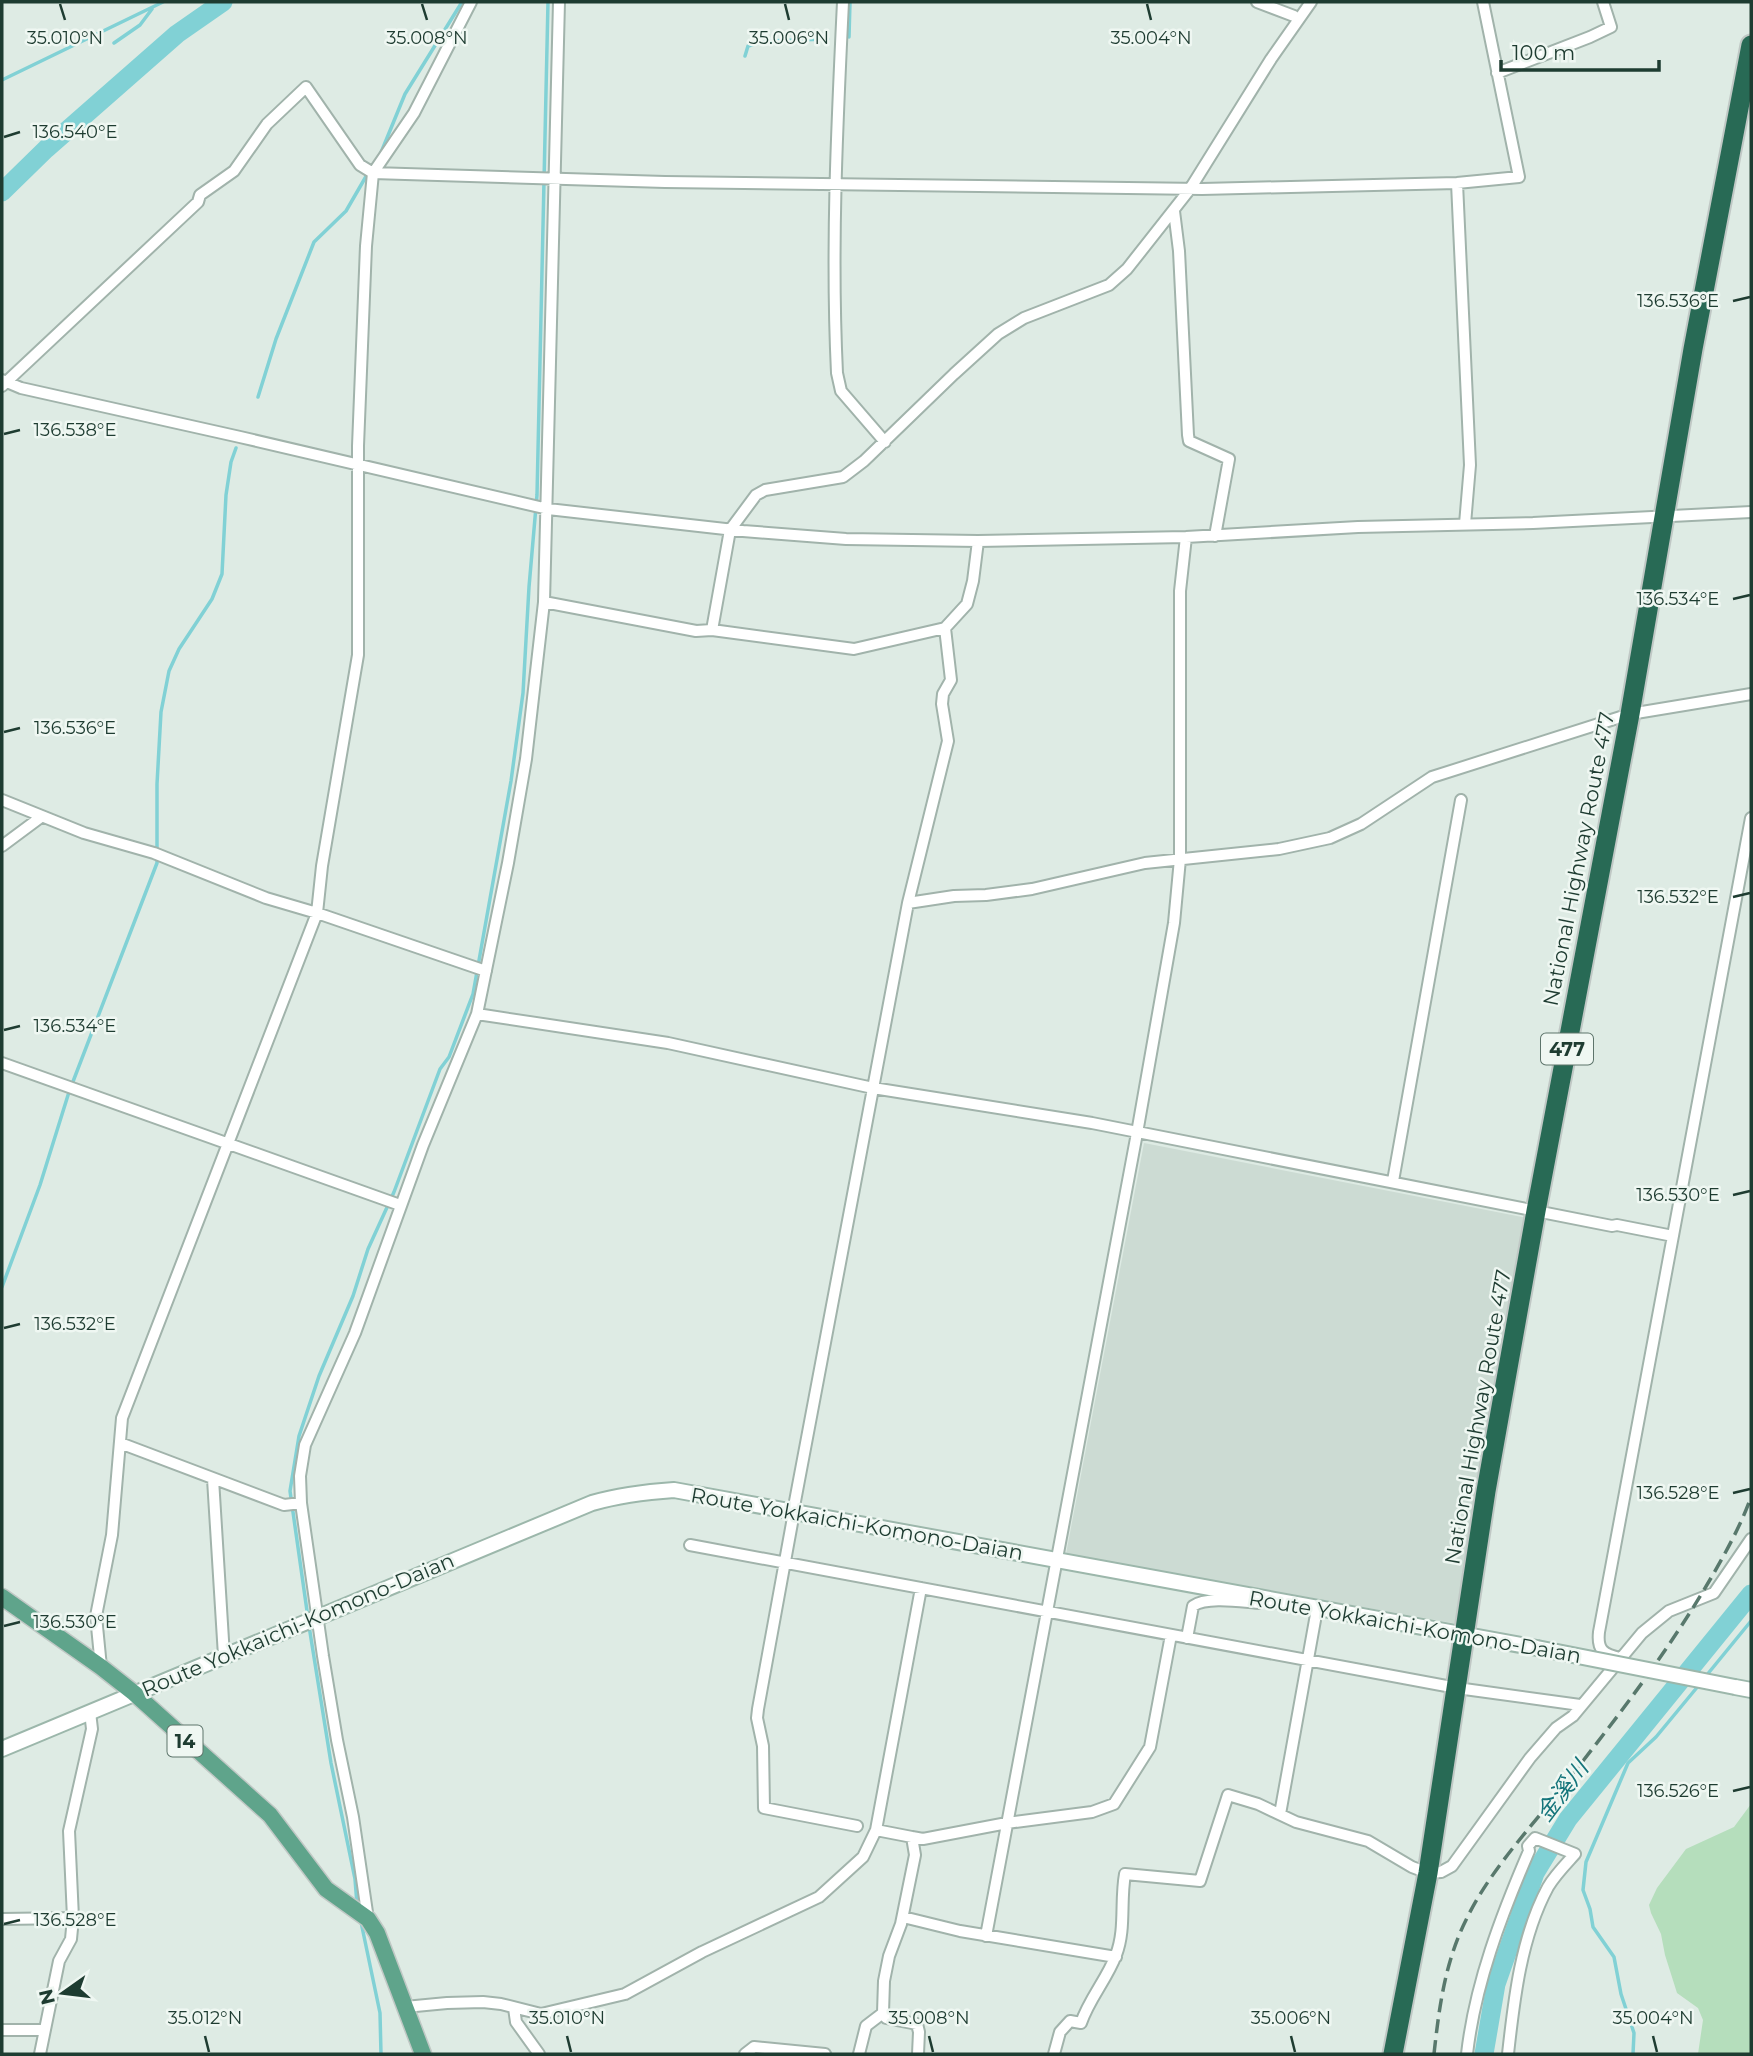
<svg xmlns="http://www.w3.org/2000/svg" width="1753" height="2056" viewBox="0 0 1753 2056" font-family="Montserrat,'Noto Sans JP',sans-serif">
	<style>
		.built { fill: #ccdbd3 }
		.green { fill: #b5debc }
		.lines { fill: none; stroke-linecap: round; stroke-linejoin: round }
		.stream { stroke: #81d1d5; stroke-width: 3.5 }
		.river { stroke: #81d1d5; stroke-width: 19 }
		.street-casing { stroke: #a1b3ab; stroke-width: 14 }
		.secondary-casing { stroke: #9cb7ab; stroke-width: 18 }
		.primary-casing { stroke: #c0c8c5; stroke-width: 19 }
		.highway-casing { stroke: #c0c8c5; stroke-width: 23 }
		.street { stroke: #fff; stroke-width: 10 }
		.secondary { stroke: #fff; stroke-width: 14 }
		.primary { stroke: #5fa48b; stroke-width: 16 }
		.highway { stroke: #286a55; stroke-width: 19 }
		.rail { stroke: #58786c; stroke-width: 3.5; stroke-dasharray: 14 7; stroke-linecap: butt }
		.secondary-bridge-casing { stroke: #9cb7ab; stroke-width: 18; stroke-linecap: butt }
		.secondary-bridge { stroke: #fff; stroke-width: 14 }
		.ticks { fill: none; stroke: #1e3c31; stroke-width: 2.5 }
		.labels { text-anchor: middle; stroke-width: 5; stroke-linejoin: round; paint-order: stroke }
		.shield { fill: #eff7f2; stroke: #5d746b; stroke-width: 2 }
		.shield-label { font-size: 19px; font-weight: bold; fill: #1e3c31 }
		.street-label { font-size: 21px; fill: #1e3c31; stroke: #eff7f2 }
		.water-label { font-size: 23px; font-style: italic; fill: #15757b; stroke: #eff7f2 }
		.ticks-label { font-size: 18px; text-anchor: middle; fill: #1e3c31; stroke: #eff7f2; stroke-width: 5; stroke-linejoin: round; paint-order: stroke }
	</style>
	<rect width="100%" height="100%" fill="#deebe4"/>
	<path class="built" d="M1144 1143 1527 1218 1458 1624 1066 1554Z"/>
	<path class="green" d="M1751 1804V2054H1698L1703 2020 1698 2008 1677 1993 1665 1955 1661 1934 1651 1913 1649 1905 1657 1888 1686 1849 1734 1827Z"/>
	<g class="lines">
		<path class="stream" d="M849 37 850 2
			M114 43 140 25 152 9
			M745 56 748 46 767 41 828 39
			M2 80 163 2
			M380 155 405 94 462 2
			M258 397 276 339 314 242 346 211 368 173
			M2 1287 40 1185 69 1092 157 863V784L161 712 169 671 179 649 212 599 222 574 226 495 231 462 236 448
			M308 1618 290 1491 299 1436 319 1376 353 1296 368 1249 394 1192 440 1069 449 1057 473 994 511 781 523 693 529 587 537 495 548 2
			M309 1626 331 1763 355 1879 357 1904
			M1706 1676 1751 1621
			M361 1922 380 2013 381 2054
			M1633 2054 1634 2033 1621 1994 1614 1957 1593 1927 1590 1909 1583 1890 1586 1862 1628 1763 1656 1737 1699 1685"/>
		<path class="river" d="M2 192 46 149 177 34 223 2
			M1484 2054 1496 1984 1535 1873 1568 1819 1751 1594"/>
		<defs>
			<path id="street" d="M843 2C837 126 831 249 837 373L841 391 885 442
				M1257 2 1294 16 1298 20
				M1497 73 1590 37 1611 27 1603 2
				M1457 183 1470 465 1465 524
				M1174 211 1179 251 1188 435 1189 441 1229 459 1215 536
				M2 380 21 388 240 437 548 509 743 531 846 539 978 541 1186 537 1358 527 1533 523 1751 512
				M2 386 198 202 200 195 234 171 267 124 306 87 360 165 373 173 665 182 1202 189 1457 183 1519 177 1483 2
				M544 602 696 631 712 630 730 530 756 495 765 490 843 477 864 461 954 374 998 334 1024 318 1109 285 1127 269 1190 189 1271 59 1311 2
				M712 630 854 649 945 628
				M2 800 84 833 154 853 266 898 317 913 486 971
				M2 846 41 817
				M908 903 954 896 986 895 1032 889 1145 863 1279 849 1330 838 1361 824 1432 777 1630 714 1751 694
				M477 1014 668 1043 873 1088 1092 1123 1612 1226 1617 1225 1673 1236
				M2 1063 400 1205
				M1393 1181 1461 800
				M120 1443 284 1505 301 1503
				M213 1479 224 1656
				M793 1512 908 903 948 741 942 704 943 694 951 680 945 628 967 604 973 581 978 541
				M794 1512 758 1709 757 1718 763 1746 764 1808 857 1826
				M690 1545 1457 1688 1580 1705
				M1187 1638 1193 1606C1207 1596 1243 1602 1260 1603
				M1620 1658C1603 1654 1597 1650 1599 1632L1751 818
				M101 1667 96 1616 112 1535 122 1418 317 913 322 866 358 655V446L366 246 373 173 414 113 471 2
				M1280 1814 1317 1609
				M912 1837 923 1839 1007 1823 1092 1812 1114 1804 1150 1747 1171 1635
				M903 1917 960 1931 1116 1957
				M2 1919 73 1918
				M368 1919 353 1817 337 1740 323 1656 301 1503 300 1476 305 1445 355 1333 423 1145 477 1014 508 863 526 759 544 602 559 2
				M986 1936 1137 1133 1174 923 1180 859V591L1186 537
				M405 2007 447 2003 483 2002 501 2004 541 2014 625 1994 702 1952 819 1897 863 1857 876 1830 921 1588
				M514 2008 516 2022 539 2054
				M883 2013 886 2018 917 2024 919 2032 918 2054
				M2 2030H44
				M40 2054 59 1961 71 1939 73 1918 69 1831 92 1729 90 1712
				M745 2054 754 2047 825 2054
				M859 2054 866 2026 883 2013 884 1981 889 1956 901 1924 915 1855 912 1837 876 1830
				M1054 2054 1060 2032 1070 2021 1081 2023C1089 1999 1107 1979 1116 1955 1126 1929 1120 1902 1125 1874L1200 1881 1228 1795 1258 1804 1296 1822 1368 1841 1412 1867 1428 1873 1441 1872 1452 1866 1530 1758 1556 1728 1573 1716 1642 1633 1669 1611 1714 1593 1751 1539
				M1467 2054C1475 1984 1501 1916 1529 1851L1528 1846 1535 1838 1575 1854C1566 1864 1555 1875 1548 1887 1521 1937 1514 1999 1508 2054"/>
			<path id="secondary" d="M1735 1687 1751 1690
				M2 1749 592 1503C620 1495 645 1492 674 1490L1537 1648"/>
			<path id="primary" d="M2 1597 101 1667 134 1693 270 1815 326 1889 368 1919 377 1933 423 2054"/>
			<path id="highway" d="M1393 2054 1428 1873 1486 1491 1536 1211 1630 714 1693 349 1751 45"/>
		</defs>
		<use href="#street" class="street-casing"/>
		<use href="#secondary" class="secondary-casing"/>
		<use href="#primary" class="primary-casing"/>
		<use href="#highway" class="highway-casing"/>
		<use href="#street" class="street"/>
		<use href="#secondary" class="secondary"/>
		<use href="#primary" class="primary"/>
		<use href="#highway" class="highway"/>
		<path class="rail" d="M1434 2054C1439 2008 1445 1962 1466 1920 1487 1876 1522 1837 1553 1799 1609 1728 1665 1657 1711 1578 1726 1552 1741 1525 1751 1497"/>
		<defs>
			<path id="secondary-bridge" d="M1537 1648 1735 1687"/>
		</defs>
		<use href="#secondary-bridge" class="secondary-bridge-casing"/>
		<use href="#secondary-bridge" class="secondary-bridge"/>
	</g>
	<path class="ticks" d="M60 4 65 20M422 4 427 20M785 4 789 20M1147 4 1151 20M4 137 20 132M1733 301 1750 297M4 434 20 430M1733 599 1750 595M4 732 20 728M1733 897 1750 893M4 1030 20 1026M1733 1195 1750 1191M4 1328 20 1324M1733 1493 1750 1489M4 1626 20 1622M1733 1791 1750 1787M4 1924 20 1920M205 2036 209 2052M567 2036 571 2052M929 2036 933 2052M1291 2036 1295 2052M1653 2036 1657 2052"/>
	<g class="labels">
		<g class="shield">
			<rect x="1541" y="1033.5" width="52" height="31" rx="5"/>
			<rect x="167.5" y="1725.5" width="35" height="31" rx="5"/>
		</g>
		<g class="shield-label">
			<text x="1567" y="1056">477</text>
			<text x="185" y="1748">14</text>
		</g>
		<g class="street-label">
			<text transform="translate(1579 859) rotate(-79)" y="7">National Highway Route 477</text>
			<text transform="translate(1478 1417) rotate(-80)" y="7">National Highway Route 477</text>
			<text transform="translate(857 1524) rotate(10)" y="7">Route Yokkaichi-Komono-Daian</text>
			<text transform="translate(298 1625) rotate(-23)" y="7">Route Yokkaichi-Komono-Daian</text>
			<text transform="translate(1415 1627) rotate(10)" y="7">Route Yokkaichi-Komono-Daian</text>
		</g>
		<g class="water-label">
			<text transform="translate(1562 1791) rotate(-53)" y="8">金溪川</text>
		</g>
	</g>
	<g class="ticks-label">
		<text x="65" y="44">35.010°N</text>
		<text x="427" y="44">35.008°N</text>
		<text x="789" y="44">35.006°N</text>
		<text x="1151" y="44">35.004°N</text>
		<text x="75" y="138">136.540°E</text>
		<text x="1678" y="307">136.536°E</text>
		<text x="75" y="436">136.538°E</text>
		<text x="1678" y="605">136.534°E</text>
		<text x="75" y="734">136.536°E</text>
		<text x="1678" y="903">136.532°E</text>
		<text x="75" y="1032">136.534°E</text>
		<text x="1678" y="1201">136.530°E</text>
		<text x="75" y="1330">136.532°E</text>
		<text x="1678" y="1499">136.528°E</text>
		<text x="75" y="1628">136.530°E</text>
		<text x="1678" y="1797">136.526°E</text>
		<text x="75" y="1926">136.528°E</text>
		<text x="205" y="2024">35.012°N</text>
		<text x="567" y="2024">35.010°N</text>
		<text x="929" y="2024">35.008°N</text>
		<text x="1291" y="2024">35.006°N</text>
		<text x="1653" y="2024">35.004°N</text>
	</g>
	<rect width="1753" height="2056" fill="none" stroke="#1e3c31" stroke-width="7"/>
	<g transform="translate(63 1993) rotate(256)" stroke="#eff7f2" stroke-width="5" paint-order="stroke">
	<path d="M0-5L12 26L0 18L-12 26Z" fill="#1e3c31"/>
	<text y="-10" font-size="19" font-weight="bold" text-anchor="middle" fill="#1e3c31">N</text>
	</g>
	<path d="M1501 60v10h158v-10" fill="none" stroke="#1e3c31" stroke-width="3.5"/>
	<text x="1512" y="60" font-size="21" fill="#1e3c31" stroke="#eff7f2" stroke-width="5" paint-order="stroke">100 m</text>
</svg>
